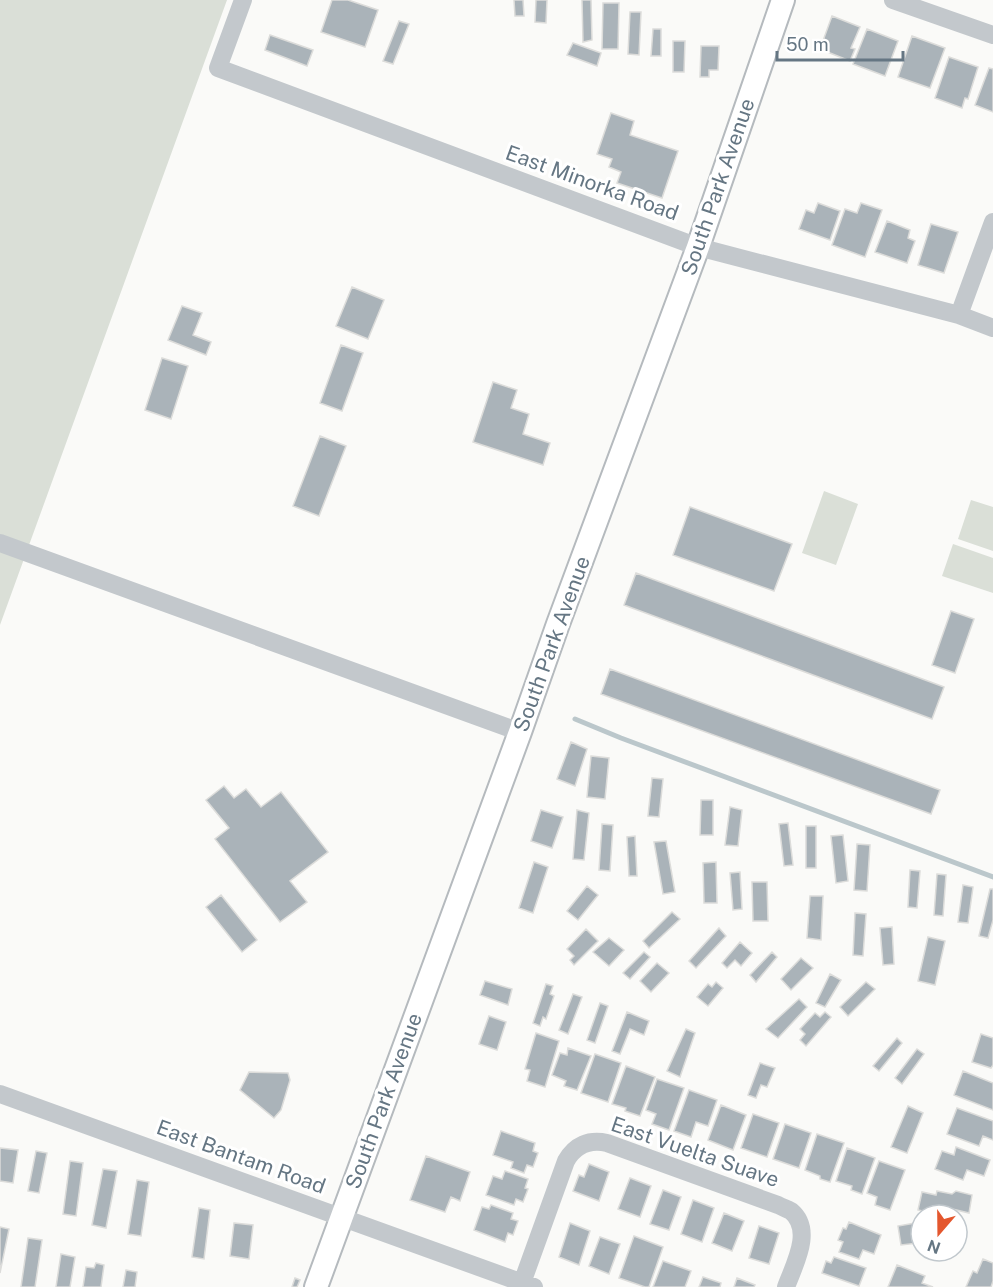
<svg xmlns="http://www.w3.org/2000/svg" width="993" height="1287" viewBox="0 0 993 1287" font-family="'Public Sans',sans-serif">
	<style>
		.green { fill: #dadfd7 }
		.lines { fill: none; stroke-linecap: round; stroke-linejoin: round }
		.stream { stroke: #bbc7cb; stroke-width: 5 }
		.building { fill: #aab3b9; stroke: #dcdcda; stroke-width: 1.5 }
		.major-casing { stroke: #b5babe; stroke-width: 26 }
		.minor { stroke: #c3c8cc; stroke-width: 18 }
		.major { stroke: #fff; stroke-width: 22 }
		.labels { text-anchor: middle; stroke-width: 6; stroke-linejoin: round; paint-order: stroke }
		.street-label { font-size: 21px; fill: #657683; stroke: #fff }
	</style>
	<rect width="100%" height="100%" fill="#fafaf8"/>
	<path class="green" d="M0 0H227L0 625Z
		M824 491 858 504 836 565 802 553Z
		M971 500 993 507V551L958 539Z
		M953 544 993 558V593L942 576Z"/>
	<g class="lines">
		<path class="stream" d="M575 719 621 738 993 877"/>
	</g>
	<path class="building" d="M332 0H348L378 10 365 47 321 32Z
		M514 0H523L524 16H515Z
		M536 0H547L546 23 535 22Z
		M582 0H591L592 40 583 42Z
		M603 3H619L618 49H602Z
		M630 12H641L639 55 628 54Z
		M832 16 860 27 851 48 855 49 850 61 820 49Z
		M399 21 409 24 393 64 383 61Z
		M653 29H661V56H651Z
		M867 29 898 41 885 76 853 64Z
		M270 35 313 50 307 66 265 50Z
		M912 36 945 48 930 88 898 77Z
		M673 41H685L684 72H673Z
		M573 43 601 53 597 66 567 55Z
		M701 46H719L718 70H709V77H700Z
		M949 57 978 67 968 99 965 98 962 108 935 98Z
		M989 68 993 69V112L975 105Z
		M611 113 634 121 630 135 678 151 662 198 617 183 621 172 609 167 612 159 597 154Z
		M818 203 840 211 830 240 799 229 806 210 814 213Z
		M861 203 882 210 865 257 832 245 845 209 857 213Z
		M887 221 910 230 908 238 915 241 907 263 875 252Z
		M931 224 958 232 944 273 918 265Z
		M352 287 384 300 368 339 336 326Z
		M182 306 202 313 193 335 211 342 206 355 168 340Z
		M341 345 363 353 342 411 320 403Z
		M162 358 188 366 171 419 145 410Z
		M493 382 517 390 511 408 529 414 523 434 550 443 543 465 473 442Z
		M320 436 346 446 319 516 293 506Z
		M690 507 792 544 774 591 673 555Z
		M636 573 944 687 932 719 624 605Z
		M951 611 974 619 955 673 932 665Z
		M610 669 940 790 931 814 601 694Z
		M571 742 587 749 575 786 557 779Z
		M591 756 609 758 605 799 587 797Z
		M652 778 663 779 659 817 648 816Z
		M224 786 234 798 246 789 261 807 281 792 328 852 290 881 307 902 280 922 215 839 229 828 206 800Z
		M701 800H713V835H700Z
		M730 807 742 810 738 846 725 845Z
		M541 810 563 817 552 848 531 841Z
		M577 810 589 813 584 860 573 859Z
		M788 823 793 865 784 866 779 824Z
		M602 824 613 825 610 871 599 870Z
		M806 826H816V868H806Z
		M843 835 848 881 836 883 831 836Z
		M635 836 637 876H629L627 837Z
		M666 841 675 892 663 894 654 842Z
		M857 844 870 845 867 891 854 890Z
		M534 862 548 867 533 913 519 908Z
		M716 862 717 903H704L703 863Z
		M910 870 920 871 917 908 908 907Z
		M740 872 742 909 733 910 730 873Z
		M937 874 946 875 943 916 934 915Z
		M752 882H767L768 921H753Z
		M963 885 973 887 968 923 958 922Z
		M587 886 598 895 578 920 567 911Z
		M990 889H993V920L988 938 979 936Z
		M221 895 257 940 242 952 206 907Z
		M810 896H823L821 940 807 938Z
		M672 912 680 919 649 948 643 941Z
		M855 913 866 914 863 956 853 955Z
		M892 927 894 964 883 965 880 928Z
		M719 928 726 936 696 968 689 961Z
		M586 929 598 941 574 965 570 960 574 956 567 949Z
		M928 937 945 941 935 985 918 981Z
		M609 938 624 950 609 966 593 952Z
		M740 942 752 953 741 966 735 960 727 968 722 963Z
		M644 952 650 957 630 979 623 973Z
		M772 952 777 957 756 982 750 975Z
		M801 958 813 968 791 990 781 979Z
		M657 963 669 973 651 992 640 981Z
		M830 974 841 980 825 1007 816 1003Z
		M485 981 512 989 508 1005 480 995Z
		M716 982 723 988 708 1006 697 997 708 984 712 987Z
		M866 982 875 989 848 1016 840 1007Z
		M546 984 553 986 550 994 554 996 546 1019 543 1017 540 1026 533 1023Z
		M573 994 582 997 568 1034 559 1030Z
		M799 999 807 1007 778 1038 766 1029Z
		M600 1003 608 1006 595 1043 587 1040Z
		M627 1012 649 1021 644 1035 630 1029 620 1054 612 1051Z
		M825 1012 831 1017 806 1046 800 1040 805 1034 800 1029 815 1013 820 1017Z
		M489 1016 506 1022 497 1050 479 1044Z
		M686 1029 695 1033 680 1077 667 1071Z
		M536 1033 559 1041 545 1087 527 1081 530 1070 525 1069Z
		M981 1034 993 1038V1065L991 1068 972 1062Z
		M897 1038 902 1043 879 1071 873 1066Z
		M568 1048 591 1056 577 1090 564 1086 566 1081 552 1075 560 1053 567 1055Z
		M917 1049 924 1054 902 1084 895 1078Z
		M595 1054 621 1063 608 1102 581 1093Z
		M760 1063 775 1068 767 1087 761 1085 756 1098 748 1095Z
		M626 1066 655 1077 640 1116 625 1111 626 1108 612 1104Z
		M963 1071 993 1083V1110L954 1095Z
		M249 1072 288 1073 290 1080 281 1110 274 1118 240 1090Z
		M657 1079 684 1088 669 1130 652 1124 656 1114 646 1110Z
		M689 1090 717 1100 708 1126 696 1122 691 1137 674 1131Z
		M721 1105 746 1115 733 1150 708 1140Z
		M908 1106 923 1113 907 1153 891 1147Z
		M957 1108 993 1121V1140L983 1136 979 1146 947 1134Z
		M753 1114 779 1123 767 1157 741 1148Z
		M785 1124 811 1133 799 1168 773 1159Z
		M501 1131 535 1143 533 1151 538 1153 533 1167 527 1165 524 1173 511 1168 513 1162 493 1155Z
		M817 1134 844 1143 830 1182 820 1179V1176L805 1170Z
		M956 1147 990 1160 984 1176 967 1170 963 1180 935 1169 942 1151 954 1155Z
		M0 1148 18 1150 13 1183 0 1181Z
		M847 1148 875 1158 862 1194 851 1190 852 1186 836 1181Z
		M36 1151 47 1153 39 1193 28 1191Z
		M426 1156 470 1172 460 1201 451 1197 445 1212 410 1200Z
		M70 1161 83 1163 76 1216 63 1214Z
		M879 1161 905 1170 890 1210 875 1205 877 1197 867 1193Z
		M589 1164 609 1172 599 1201 573 1191 579 1175 584 1177Z
		M103 1169 117 1171 106 1228 92 1225Z
		M505 1171 528 1179 525 1188 528 1189 523 1202 516 1199 514 1205 486 1195 493 1176 502 1179Z
		M630 1178 651 1186 640 1217 618 1209Z
		M137 1180 149 1182 141 1236 128 1234Z
		M663 1190 681 1197 669 1230 650 1224Z
		M937 1191 952 1194 956 1191 972 1195 969 1213 952 1209 950 1215H942L918 1210 922 1192 936 1195Z
		M693 1200 714 1208 702 1242 681 1234Z
		M491 1205 513 1213 511 1219 518 1221 513 1235 508 1233 505 1242 474 1230 482 1207 489 1209Z
		M199 1208 210 1210 204 1259 192 1257Z
		M724 1213 744 1221 732 1251 712 1243Z
		M849 1222 881 1235 874 1254 863 1250 859 1259 839 1252 843 1242 838 1240 843 1228 846 1229Z
		M921 1222V1250H919L918 1243 901 1245 898 1226Z
		M234 1223 253 1225 249 1259 230 1256Z
		M570 1223 590 1231 579 1265 559 1257Z
		M759 1226 779 1233 769 1264 749 1258Z
		M0 1227 9 1229 0 1273Z
		M634 1236 663 1247 649 1287H645L619 1278Z
		M600 1237 620 1244 609 1274 589 1266Z
		M28 1238 42 1240 35 1287H21Z
		M61 1254 75 1257 70 1287H56Z
		M834 1257 866 1268 859 1286 822 1273 826 1261 831 1263Z
		M983 1259 993 1263V1281L991 1287H966L973 1271 977 1273Z
		M663 1261 691 1271 685 1287H653Z
		M96 1263 104 1265 101 1287H83L86 1267 94 1268Z
		M897 1265 925 1276 922 1283 933 1287H888Z
		M126 1270 137 1272 135 1287H123Z
		M703 1277 721 1283 720 1287H699Z
		M295 1278 300 1280 297 1287H292Z
		M737 1278 755 1285 754 1287H734Z"/>
	<g class="lines">
		<defs>
			<path id="major" d="M316 1287 520 732 558 624 698 247 783 0"/>
		</defs>
		<use href="#major" class="major-casing"/>
		<path class="minor" d="M243 0 218 68 698 247 959 315 993 328
			M893 0 993 35
			M959 315 993 222
			M0 543 520 732
			M0 1094C178 1158 356 1222 534 1287
			M522 1283 566 1161C575 1145 589 1139 607 1143L778 1205C782 1207 787 1209 791 1211 814 1230 794 1265 786 1287"/>
		<use href="#major" class="major"/>
	</g>
	<g class="labels">
		<g class="street-label">
			<text transform="translate(592 183) rotate(20)" y="7">East Minorka Road</text>
			<text transform="translate(718 187) rotate(-71)" y="7">South Park Avenue</text>
			<text transform="translate(552 644) rotate(-70)" y="7">South Park Avenue</text>
			<text transform="translate(384 1101) rotate(-70)" y="7">South Park Avenue</text>
			<text transform="translate(695 1152) rotate(19)" y="7">East Vuelta Suave</text>
			<text transform="translate(241 1157) rotate(20)" y="7">East Bantam Road</text>
		</g>
	</g>
	<g transform="translate(939 1233) rotate(200)"><circle r="28" fill="#ffffff" stroke="#c1c8cd" stroke-width="1.5"/>
	<path d="M0-4.5L10 22L0 15L-10 22Z" fill="#e4572e"/>
	<text y="-9" font-size="16" font-weight="bold" text-anchor="middle" fill="#657683">N</text>
	</g>
	<path d="M777 51v9h126v-9" fill="none" stroke="#657683" stroke-width="3"/>
	<text x="786" y="51" font-size="18" fill="#657683" stroke="#ffffff" stroke-width="4.5" paint-order="stroke">50 m</text>
</svg>
